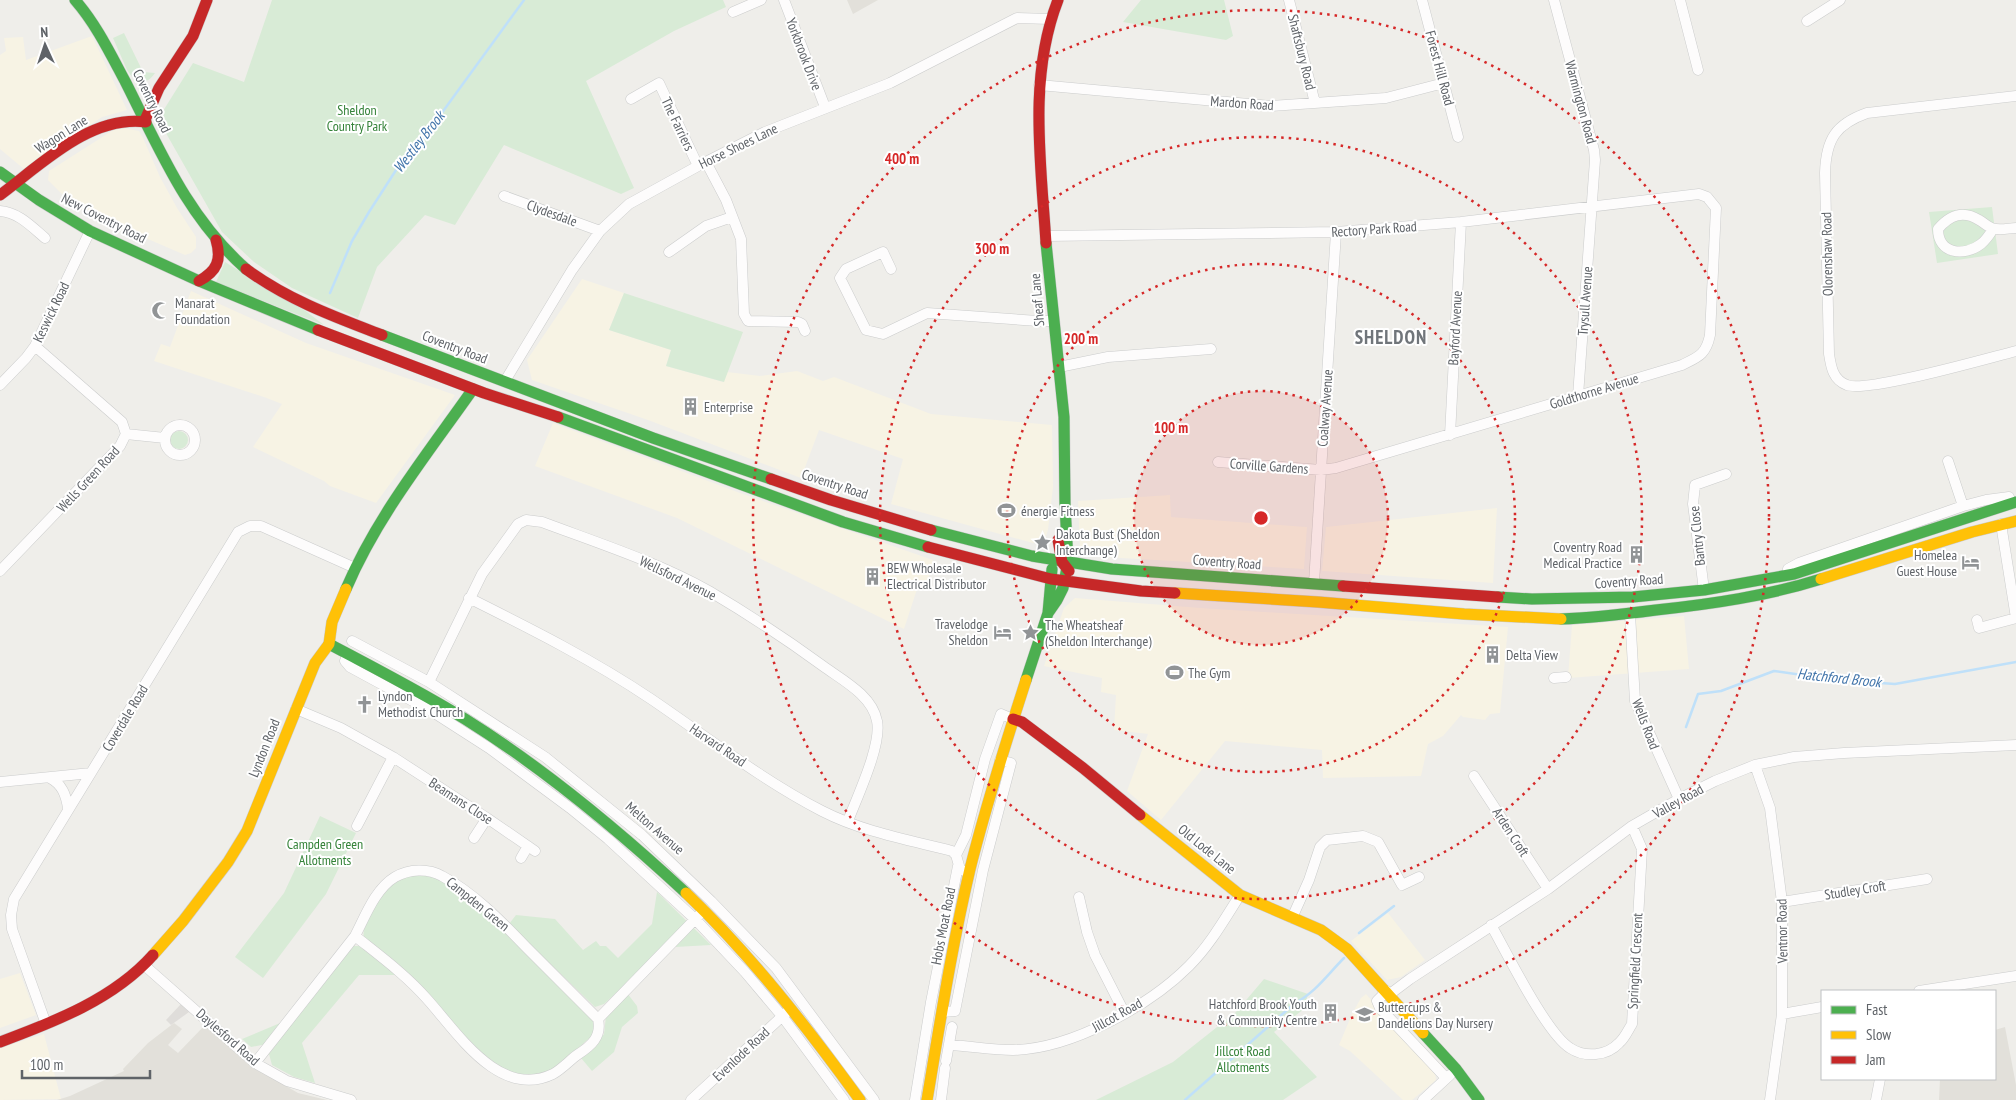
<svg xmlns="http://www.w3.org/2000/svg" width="2016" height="1100" viewBox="0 0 2016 1100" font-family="'PT Sans Narrow',sans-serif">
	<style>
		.commercial { fill: #f7f3e4 }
		.industrial { fill: #dfddda }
		.education { fill: #e2e0da }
		.green { fill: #d8ebd6 }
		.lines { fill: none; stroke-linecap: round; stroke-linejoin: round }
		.stream { stroke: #bfe0f9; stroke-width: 2.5 }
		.street-casing { stroke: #cbcccc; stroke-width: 11 }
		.fast-casing { stroke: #cacacb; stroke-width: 12 }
		.slow-casing { stroke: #cacacb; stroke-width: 12 }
		.jam-casing { stroke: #cacacb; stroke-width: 12 }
		.street { stroke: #fdfcfc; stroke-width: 10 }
		.fast { stroke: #4caf50; stroke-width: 11 }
		.slow { stroke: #ffc107; stroke-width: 11 }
		.jam { stroke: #c62828; stroke-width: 11 }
		.ring { fill: none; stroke: #d62828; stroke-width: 2.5; stroke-dasharray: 2.5 5 }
		.labels { text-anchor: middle; stroke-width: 4; stroke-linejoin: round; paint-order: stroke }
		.street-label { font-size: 14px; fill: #5f6368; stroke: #fff }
		.park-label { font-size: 14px; fill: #348238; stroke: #fff }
		.poi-label { font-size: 14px; fill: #5f6368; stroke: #fff; text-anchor: start }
		.water-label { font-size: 15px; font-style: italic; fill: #4174aa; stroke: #fff }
		.district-label { font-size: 19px; font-weight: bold; letter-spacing: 1px; fill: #70757a; stroke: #fff }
		.centre { fill: #d62828; stroke: #fff; stroke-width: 2.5 }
		.ring-label { font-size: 15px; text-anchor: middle; font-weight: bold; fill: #d62828; stroke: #fff; stroke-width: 4; stroke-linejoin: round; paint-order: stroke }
	</style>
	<rect width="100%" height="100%" fill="#efeeea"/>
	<path class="commercial" d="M92 36 127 110 102 117 24 169 0 149V55L6 51 4 38 23 37 26 60Z
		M118 127 139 131 143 138 160 177 177 208 196 237V248L191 253 185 255 106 221 61 193 48 180 49 171Z
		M582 279 624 293 609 330 671 350 666 366 723 382 727 372 760 376 797 371 823 381 834 377 931 414 1052 425 1053 487 1048 530 1044 542 1033 543 891 504 903 459 819 430 801 478 648 420 532 380 527 360Z
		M191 291 306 343 455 395 376 503 330 486 324 481 253 447 282 404 264 397 154 361 161 344 170 347Z
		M553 423 740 493 933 560 927 585 919 583 904 629 677 518 535 466Z
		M1170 495 1171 517 1307 527 1304 569 1088 556 1083 553 1080 548 1078 501Z
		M1497 508 1493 583 1322 571 1326 527Z
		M1075 598 1201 608 1508 627 1500 713 1490 714 1485 720 1463 717 1461 715 1443 736 1428 744 1421 776 1323 778 1322 750 1225 741 1161 820 1127 791 1148 734 1114 730 1116 695 1101 692 1102 678 1044 666 1064 608Z
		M1684 616 1689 669 1568 678 1572 625Z
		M1388 913 1425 960 1401 977 1387 980 1351 941Z
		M20 973 36 1015 0 1028V979Z
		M1366 994 1435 1072 1436 1080 1412 1100H1403L1350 1051 1339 1045 1352 1014 1361 998Z
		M44 1034 61 1099 0 1100V1048Z"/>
	<path class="industrial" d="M181 1004 189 1012 171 1025 166 1020Z"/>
	<path class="education" d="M847 0H878L853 14Z
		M174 1023 182 1029 168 1045 178 1053 205 1025 249 1063 274 1079 298 1093 327 1100H57L70 1096 124 1071 123 1069 148 1043Z
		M2005 1027 2016 1085V1100H1939L1940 1079H1995V1030Z"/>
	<path class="green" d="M272 0H723L726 7 674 31 586 81 634 188 621 194 504 145 455 225 425 215 377 267 358 318 292 288 254 262 222 232 158 119 193 63 244 82Z
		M1141 0H1224L1233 36 1226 40 1123 22Z
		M124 33 143 72 155 73C150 80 145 84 135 81L127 70 113 38Z
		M1992 207 1998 254 1937 263 1929 212Z
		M225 262 307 312 324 325 216 282Z
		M624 293 743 332 724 382 666 366 671 350 609 330Z
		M170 440a9 9 0 1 1 18 0a9 9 0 1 1-18 0Z
		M320 816 356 833 326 894 263 978 235 957 284 893Z
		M427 875 438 877 467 895 594 1019 595 1024 593 1035 553 1070 535 1077H513L495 1069 364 939C360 922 384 886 400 879 409 876 418 875 427 875Z
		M657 892 711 945 675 947 627 993 637 1006 638 1013 622 1027 614 1052 592 1071 581 1058 596 1045 604 1034 606 1016 622 1000 616 993 604 1004 595 1007 509 924 516 915 555 919 583 950 596 941 600 946H606L618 958 652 924Z
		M354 946H359L398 975H359L302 1043 315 1083 294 1077 272 1065 269 1054 349 948Z
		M1264 979 1308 994 1304 1009 1274 1032 1317 1077 1283 1100H1096L1173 1062 1236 1012Z
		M285 1021 267 1044 251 1047 242 1039Z"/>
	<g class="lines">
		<path class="stream" d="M330 293 352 241 369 212 398 167 417 147 524 0
			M1686 727 1698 694 1721 691 1774 671 1837 680 1895 684 2016 662
			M1359 933 1394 906
			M1185 1100 1295 1003C1315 993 1328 974 1344 958"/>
		<defs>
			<path id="street" d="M784 0 825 107
				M1289 0 1315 103
				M1422 0 1458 137
				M1554 0 1594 150 1595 160 1578 396
				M1680 0 1698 70
				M733 12 761 0
				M1807 21 1840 0
				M1039 85 1271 106 1386 98 1444 83
				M2016 96 1867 113C1836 124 1826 139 1825 173L1829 354C1831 367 1833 380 1847 385 1867 393 1988 358 2016 351
				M631 99 659 83 698 166
				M706 162 726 200 741 239 744 314 748 321 798 322 802 324 805 331
				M504 196 600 231
				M0 211C18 212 32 227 45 238
				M1993 229C1990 234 1986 240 1981 244 1964 257 1938 254 1938 229 1950 215 1963 210 1979 220 1983 222 1988 227 1992 228 1999 231 2009 228 2016 228
				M1046 236 1336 232 1461 222 1699 194 1707 197 1716 208 1710 335C1706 355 1698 357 1682 365L1336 468 1321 470 1218 462
				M669 252 706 226 732 217
				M891 269 883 252 846 269 840 278 866 330 883 334 927 313 1038 321H1053
				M1059 367 1108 357 1211 349
				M505 381 572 270 600 231 629 204 698 166 765 132 890 83 1017 18 1050 19
				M0 385 26 358 35 346 90 231
				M165 440a15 15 0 1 1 30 0a15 15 0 1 1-30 0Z
				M126 434 165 438
				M1450 435 1461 222
				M1948 461 1963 506
				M2001 524 2016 618
				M1788 569 1799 563 1963 506 1986 500 2009 497
				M0 571 120 446 126 434 122 422 35 346
				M1314 583 1336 232
				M1704 590 1693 504 1695 485 1726 474
				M469 598C531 629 593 660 651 699 707 737 762 780 822 811 863 832 909 840 952 851L956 855 960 869 969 873
				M1630 614 1635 701 1679 799
				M1977 620 1979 628 2016 618
				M352 641 429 682 545 757 642 835 711 901 776 968 874 1100
				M348 654 345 661 350 667 433 712 489 748 570 808 608 839 695 919 745 972 782 1016 844 1100
				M1554 678 1566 677
				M429 682 482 574 518 524 526 520 542 522C598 543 657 562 709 591 748 614 786 639 823 666 842 680 872 695 877 721 882 745 857 797 848 821
				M296 709 341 728 393 757 487 818 535 851
				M1755 765 1770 808 1782 902V1014L1770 1100
				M1474 776 1548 889
				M50 778C62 784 66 795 68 808
				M0 782 91 773
				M357 826 393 757
				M474 838 487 818
				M956 855 966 835 985 759 1001 714 1013 719
				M521 858 528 846
				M1079 897 1087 932 1095 955 1124 1012
				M1782 902 1927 879
				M1292 918 1309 880 1320 847 1327 840 1363 836 1378 842 1402 885 1419 877
				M1491 925C1507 953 1546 1033 1570 1048 1585 1058 1607 1056 1619 1043 1625 1038 1628 1030 1632 1024L1642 849 1632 826
				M144 965 255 1063 287 1081 351 1100
				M1387 991 1377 1001 1380 1008 1446 1078
				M1919 991 2016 976
				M1390 994 1410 979 1548 889 1632 826 1679 799 1715 781 1755 765 1794 757 1844 753 2016 745
				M942 1012 955 1011 983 870 1011 763 1000 760
				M1782 1014 1822 1007
				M598 1019C574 995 550 971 526 947 501 921 474 893 442 876 428 868 409 869 395 877 375 889 365 917 355 936 380 956 406 975 427 999 457 1032 499 1100 553 1074 562 1069 569 1061 577 1055 591 1046 602 1037 598 1019L704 910
				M46 1024 12 929 11 915 14 899 238 532 250 526H261L355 568
				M949 1045C970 1046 992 1050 1013 1050 1071 1049 1149 1006 1189 966 1210 945 1224 920 1240 895
				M946 1061 952 1027
				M255 1063 355 936
				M691 1100 787 1012
				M915 1100 931 1002 958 866
				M941 1100 945 1068
				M1423 1100 1450 1075
				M1876 1100 1880 1079"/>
			<path id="fast" d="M75 0C96 24 110 53 125 81 160 150 187 217 246 269
				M0 172 39 200 90 231 199 281 318 330
				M1046 243 1064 417 1065 505 1068 562 1063 588 1057 600 1048 613
				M382 335 653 438 771 479
				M558 417 843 522 928 547
				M931 530 1032 556 1112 569 1343 586
				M346 589C377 516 428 453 473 389
				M1498 597 1532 599 1633 597 1704 590 1794 574 2016 502
				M1561 619C1593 618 1625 614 1656 610 1712 604 1767 596 1821 579
				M329 644C375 668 421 692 465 719 545 769 617 829 686 893
				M1026 680 1048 613 1052 569
				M1423 1033 1456 1069 1479 1100"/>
			<path id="slow" d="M1821 579 1972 532 2016 521
				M1175 593 1318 602 1464 614 1561 619
				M1140 815 1240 895 1321 930 1347 949 1423 1033
				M686 893C751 955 807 1027 860 1100
				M153 955 183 921 228 862 247 831 315 663 329 644 332 622 346 589
				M927 1100C940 1023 952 945 970 869 986 805 1006 742 1026 680"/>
			<path id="jam" d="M145 120 159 88 193 36 207 0
				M0 195C42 164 90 115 146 122
				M1046 243C1041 163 1028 77 1058 0
				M246 269C288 300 335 317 382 335
				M199 281C217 271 222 260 216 240
				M318 330 484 393 558 417
				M771 479 831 500 931 530
				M1058 540 1062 562 1069 571
				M928 547 1051 579 1141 591 1175 593
				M1343 586 1498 597
				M1013 719 1022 722 1083 768 1140 815
				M0 1042C54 1022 114 999 153 955"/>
		</defs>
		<use href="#street" class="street-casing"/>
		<use href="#fast" class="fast-casing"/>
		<use href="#slow" class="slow-casing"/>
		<use href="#jam" class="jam-casing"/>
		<use href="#street" class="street"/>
		<use href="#fast" class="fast"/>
		<use href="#slow" class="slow"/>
		<use href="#jam" class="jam"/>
	</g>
	<circle cx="1261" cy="518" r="127" fill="#d62828" fill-opacity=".12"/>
	<g class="ring">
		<circle cx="1261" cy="518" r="127"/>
		<circle cx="1261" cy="518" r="254"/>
		<circle cx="1261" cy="518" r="381"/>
		<circle cx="1261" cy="518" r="508"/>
	</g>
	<defs>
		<symbol id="mosque-bare" viewBox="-9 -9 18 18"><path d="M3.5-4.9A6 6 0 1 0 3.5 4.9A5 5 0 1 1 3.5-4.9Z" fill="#919496" stroke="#fff" stroke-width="2.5" paint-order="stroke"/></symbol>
		<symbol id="building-bare" viewBox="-9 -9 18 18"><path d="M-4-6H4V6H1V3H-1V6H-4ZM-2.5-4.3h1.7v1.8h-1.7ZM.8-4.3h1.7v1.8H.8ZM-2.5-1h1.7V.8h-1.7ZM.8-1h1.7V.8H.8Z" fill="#919496" stroke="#fff" stroke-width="2.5" paint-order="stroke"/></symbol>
		<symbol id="stadium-bare" viewBox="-9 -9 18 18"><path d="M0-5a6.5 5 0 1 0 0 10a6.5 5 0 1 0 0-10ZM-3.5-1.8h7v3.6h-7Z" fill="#919496" stroke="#fff" stroke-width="2.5" paint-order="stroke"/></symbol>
		<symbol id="sight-bare" viewBox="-9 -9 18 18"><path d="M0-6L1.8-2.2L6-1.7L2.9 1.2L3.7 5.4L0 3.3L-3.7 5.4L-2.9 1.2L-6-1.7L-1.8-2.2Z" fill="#919496" stroke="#fff" stroke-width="2.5" paint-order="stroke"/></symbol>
		<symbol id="hotel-bare" viewBox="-9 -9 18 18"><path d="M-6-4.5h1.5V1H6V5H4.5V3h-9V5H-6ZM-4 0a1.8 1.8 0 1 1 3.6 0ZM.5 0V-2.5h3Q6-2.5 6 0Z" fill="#919496" stroke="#fff" stroke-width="2.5" paint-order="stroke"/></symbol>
		<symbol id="church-bare" viewBox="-9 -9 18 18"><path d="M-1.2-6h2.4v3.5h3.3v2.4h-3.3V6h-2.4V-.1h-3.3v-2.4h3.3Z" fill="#919496" stroke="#fff" stroke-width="2.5" paint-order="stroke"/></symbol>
		<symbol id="school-bare" viewBox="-9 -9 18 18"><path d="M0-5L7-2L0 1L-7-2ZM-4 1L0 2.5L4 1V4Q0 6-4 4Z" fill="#919496" stroke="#fff" stroke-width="2.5" paint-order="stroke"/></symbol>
	</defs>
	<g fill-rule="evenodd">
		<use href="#mosque-bare" x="148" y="298" width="25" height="25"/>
		<use href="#building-bare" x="678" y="394" width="25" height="25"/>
		<use href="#stadium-bare" x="994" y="498" width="25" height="25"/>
		<use href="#sight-bare" x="1030" y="530" width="25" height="25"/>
		<use href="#building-bare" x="1624" y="542" width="25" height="25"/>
		<use href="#hotel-bare" x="1958" y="550" width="25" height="25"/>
		<use href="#building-bare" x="860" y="564" width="25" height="25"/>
		<use href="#hotel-bare" x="990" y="620" width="25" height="25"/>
		<use href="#sight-bare" x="1018" y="620" width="25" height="25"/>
		<use href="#building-bare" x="1480" y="642" width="25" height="25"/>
		<use href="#stadium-bare" x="1162" y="660" width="25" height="25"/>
		<use href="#church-bare" x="352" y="692" width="25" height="25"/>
		<use href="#building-bare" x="1318" y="1000" width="25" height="25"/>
		<use href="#school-bare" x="1352" y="1002" width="25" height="25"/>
	</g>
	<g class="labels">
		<g class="street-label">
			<text transform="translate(1302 52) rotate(76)" y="5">Shaftsbury Road</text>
			<text transform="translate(804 54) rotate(69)" y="5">Yorkbrook Drive</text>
			<text transform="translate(1440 68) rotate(75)" y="5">Forest Hill Road</text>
			<text transform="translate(152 101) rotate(64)" y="5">Coventry Road</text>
			<text transform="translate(1581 102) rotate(75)" y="5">Warmington Road</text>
			<text transform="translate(1242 103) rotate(4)" y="5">Mardon Road</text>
			<text transform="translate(678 124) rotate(64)" y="5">The Farriers</text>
			<text transform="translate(61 134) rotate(-32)" y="5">Wagon Lane</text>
			<text transform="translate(738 146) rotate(-26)" y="5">Horse Shoes Lane</text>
			<text transform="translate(552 213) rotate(20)" y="5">Clydesdale</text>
			<text transform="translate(104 218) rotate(27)" y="5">New Coventry Road</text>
			<text transform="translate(1374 229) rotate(-4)" y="5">Rectory Park Road</text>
			<text transform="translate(1827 254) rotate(-91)" y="5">Olorenshaw Road</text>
			<text transform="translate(1037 300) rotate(-95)" y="5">Sheaf Lane</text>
			<text transform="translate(1585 301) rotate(-86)" y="5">Trysull Avenue</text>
			<text transform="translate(51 312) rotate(-64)" y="5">Keswick Road</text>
			<text transform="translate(1455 328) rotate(-87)" y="5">Bayford Avenue</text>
			<text transform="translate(455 347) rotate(21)" y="5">Coventry Road</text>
			<text transform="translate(1594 391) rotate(-17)" y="5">Goldthorne Avenue</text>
			<text transform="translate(1325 408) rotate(-86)" y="5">Coalway Avenue</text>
			<text transform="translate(1269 466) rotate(4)" y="5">Corville Gardens</text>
			<text transform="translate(88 479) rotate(-47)" y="5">Wells Green Road</text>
			<text transform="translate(835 484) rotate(18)" y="5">Coventry Road</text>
			<text transform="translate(1697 536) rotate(-96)" y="5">Bantry Close</text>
			<text transform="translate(1227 562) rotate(4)" y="5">Coventry Road</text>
			<text transform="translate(678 578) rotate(26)" y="5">Wellsford Avenue</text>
			<text transform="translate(1629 581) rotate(-4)" y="5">Coventry Road</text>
			<text transform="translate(125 718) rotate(-59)" y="5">Coverdale Road</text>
			<text transform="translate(1646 724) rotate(69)" y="5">Wells Road</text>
			<text transform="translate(718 745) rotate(34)" y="5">Harvard Road</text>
			<text transform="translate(264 748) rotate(-68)" y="5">Lyndon Road</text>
			<text transform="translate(461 801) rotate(33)" y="5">Beamans Close</text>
			<text transform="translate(1678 801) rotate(-29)" y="5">Valley Road</text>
			<text transform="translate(655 828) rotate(41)" y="5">Melton Avenue</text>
			<text transform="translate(1511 832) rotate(57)" y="5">Arden Croft</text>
			<text transform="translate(1207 849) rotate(39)" y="5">Old Lode Lane</text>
			<text transform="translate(1855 890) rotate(-9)" y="5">Studley Croft</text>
			<text transform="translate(478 904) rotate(39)" y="5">Campden Green</text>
			<text transform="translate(943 926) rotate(-79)" y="5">Hobs Moat Road</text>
			<text transform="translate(1782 931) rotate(-91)" y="5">Ventnor Road</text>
			<text transform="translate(1635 961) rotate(-87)" y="5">Springfield Crescent</text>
			<text transform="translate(1117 1015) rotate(-29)" y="5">Jillcot Road</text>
			<text transform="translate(228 1037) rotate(41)" y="5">Daylesford Road</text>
			<text transform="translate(741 1054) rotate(-43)" y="5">Evenlode Road</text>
		</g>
		<g class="park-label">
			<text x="357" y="115">Sheldon<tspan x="357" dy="16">Country Park</tspan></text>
			<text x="325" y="849">Campden Green<tspan x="325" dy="16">Allotments</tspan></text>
			<text x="1243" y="1056">Jillcot Road<tspan x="1243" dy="16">Allotments</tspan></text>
		</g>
		<g class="poi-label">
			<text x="175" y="308">Manarat<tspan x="175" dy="16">Foundation</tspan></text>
			<text x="704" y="412">Enterprise</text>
			<text x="1021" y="516">énergie Fitness</text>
			<text x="1056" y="539">Dakota Bust (Sheldon<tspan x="1056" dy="16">Interchange)</tspan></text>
			<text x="1622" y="552" text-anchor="end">Coventry Road<tspan x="1622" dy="16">Medical Practice</tspan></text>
			<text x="1957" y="560" text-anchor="end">Homelea<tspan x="1957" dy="16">Guest House</tspan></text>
			<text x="887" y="573">BEW Wholesale<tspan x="887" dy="16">Electrical Distributor</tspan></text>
			<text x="988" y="629" text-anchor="end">Travelodge<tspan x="988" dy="16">Sheldon</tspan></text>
			<text x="1045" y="630">The Wheatsheaf<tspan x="1045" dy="16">(Sheldon Interchange)</tspan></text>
			<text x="1506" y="660">Delta View</text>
			<text x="1188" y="678">The Gym</text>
			<text x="378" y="701">Lyndon<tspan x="378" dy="16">Methodist Church</tspan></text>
			<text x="1317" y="1009" text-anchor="end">Hatchford Brook Youth<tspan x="1317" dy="16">&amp; Community Centre</tspan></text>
			<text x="1378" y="1012">Buttercups &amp;<tspan x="1378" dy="16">Dandelions Day Nursery</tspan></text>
		</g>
		<g class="water-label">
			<text transform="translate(419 142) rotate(-52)" y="5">Westley Brook</text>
			<text transform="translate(1839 678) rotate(6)" y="5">Hatchford Brook</text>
		</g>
		<g class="district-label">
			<text x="1391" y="344">SHELDON</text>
		</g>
	</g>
	<circle cx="1261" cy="518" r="8" class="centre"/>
	<g class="ring-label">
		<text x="902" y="164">400 m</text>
		<text x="992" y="254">300 m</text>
		<text x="1081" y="344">200 m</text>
		<text x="1171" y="433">100 m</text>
	</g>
	<rect x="1821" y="990" width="175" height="90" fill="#ffffff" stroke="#bfc1c3"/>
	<rect x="1831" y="1006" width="25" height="8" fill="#4caf50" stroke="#bfc1c3"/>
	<text x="1866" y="1015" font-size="15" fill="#5f6368">Fast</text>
	<rect x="1831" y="1031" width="25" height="8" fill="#ffc107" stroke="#bfc1c3"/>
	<text x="1866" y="1040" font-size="15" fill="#5f6368">Slow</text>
	<rect x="1831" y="1056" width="25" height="8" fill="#c62828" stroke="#bfc1c3"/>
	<text x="1866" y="1065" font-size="15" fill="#5f6368">Jam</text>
	<g transform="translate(45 45) rotate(357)" stroke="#ffffff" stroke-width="4" paint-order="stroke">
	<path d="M0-4L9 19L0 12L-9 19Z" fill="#5f6368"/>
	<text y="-8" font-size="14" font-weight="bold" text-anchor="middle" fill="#5f6368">N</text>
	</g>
	<path d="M22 1070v8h128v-8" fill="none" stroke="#5f6368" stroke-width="2.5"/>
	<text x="30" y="1070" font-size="15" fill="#5f6368" stroke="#ffffff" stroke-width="4" paint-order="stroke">100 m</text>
</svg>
